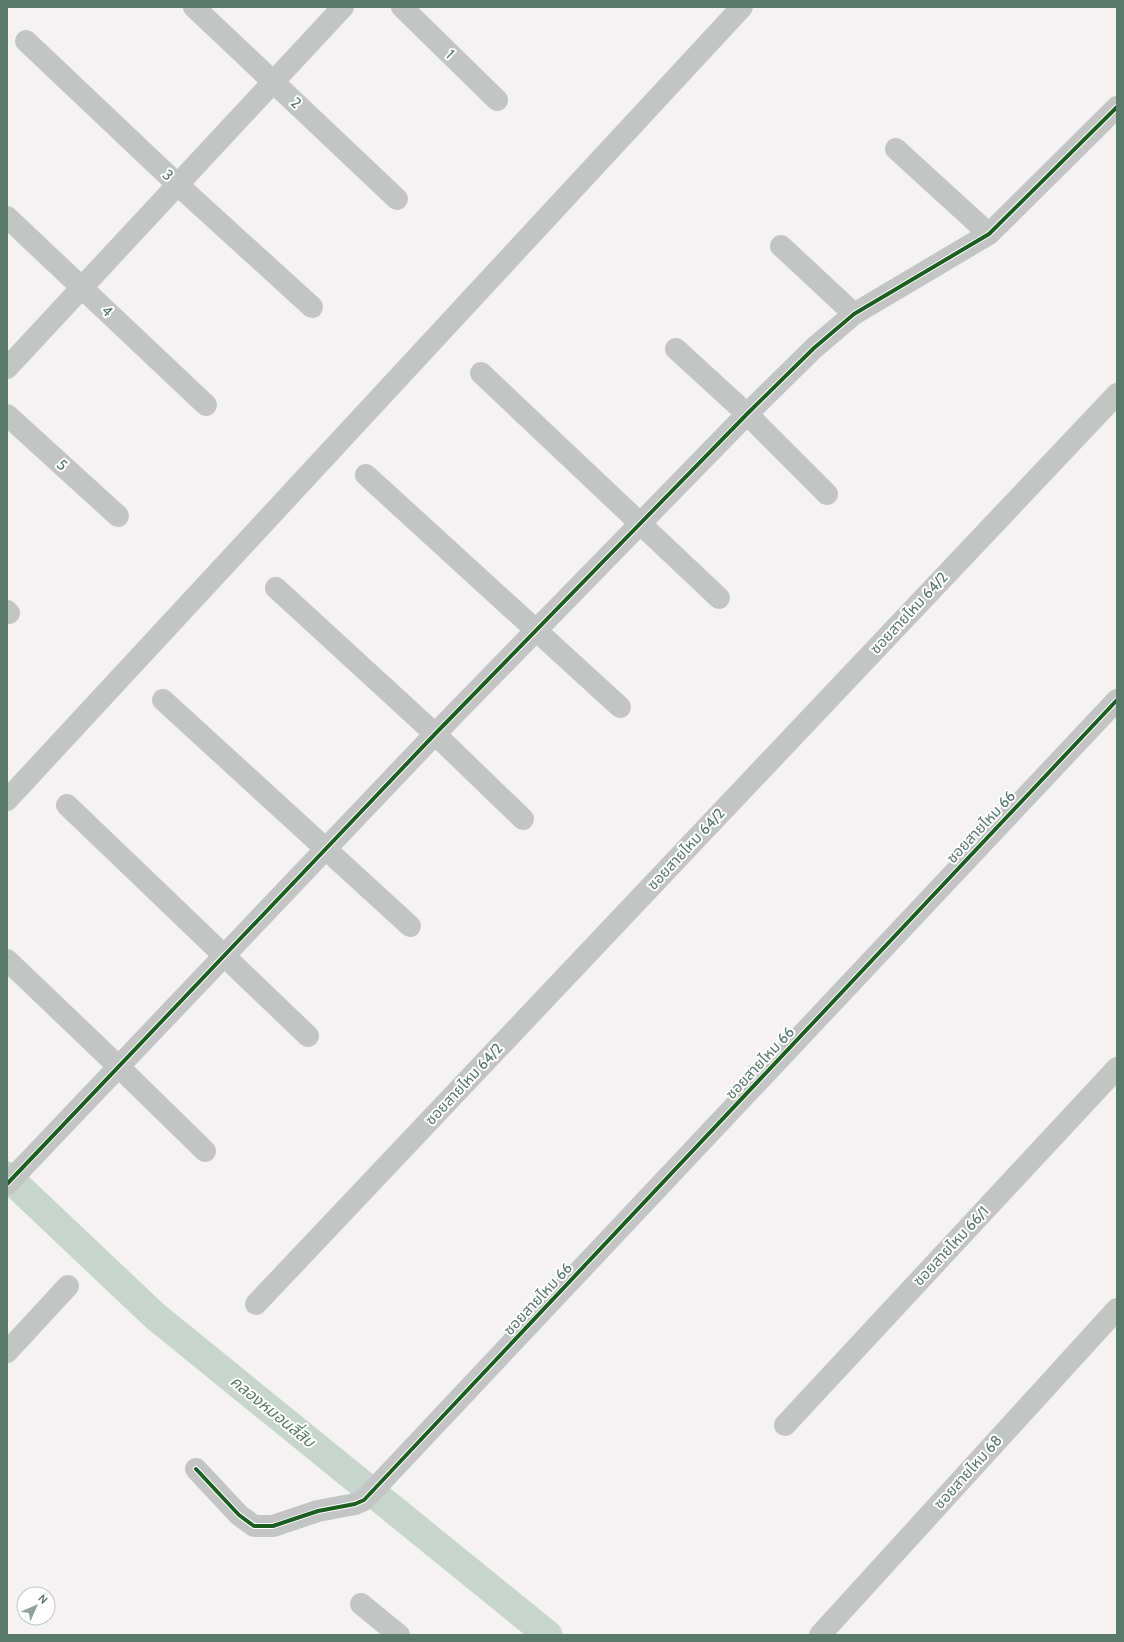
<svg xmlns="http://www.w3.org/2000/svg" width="1124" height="1642" viewBox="0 0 1124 1642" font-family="Cabin,'Noto Sans Thai',sans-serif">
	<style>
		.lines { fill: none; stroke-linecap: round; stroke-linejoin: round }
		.canal { stroke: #c7d5cc; stroke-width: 29 }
		.street { stroke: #c2c5c3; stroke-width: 22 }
		.cycleway-casing { stroke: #fff; stroke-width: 6 }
		.cycleway { stroke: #1b5e20; stroke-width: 4 }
		.labels { text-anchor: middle; stroke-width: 4; stroke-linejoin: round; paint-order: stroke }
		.street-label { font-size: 15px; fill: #59796a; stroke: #fff }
		.water-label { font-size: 16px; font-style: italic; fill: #587b65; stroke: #fff }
	</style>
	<rect width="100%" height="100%" fill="#f4f2f2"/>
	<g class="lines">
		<path class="canal" d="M7 1176 155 1316 548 1635"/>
		<path class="street" d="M194 7 397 199
			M402 7 497 100
			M26 41 178 185 312 307
			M896 149 989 234
			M7 217 206 405
			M781 246 854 314
			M676 349 747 414 827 494
			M7 368 343 7
			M481 373 719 598
			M7 415 118 516
			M366 475 620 707
			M276 588 435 734 523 819
			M7 611 9 613
			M163 700 410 926
			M7 800 742 7
			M67 805 308 1036
			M7 960 119 1067 205 1151
			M7 1184 435 734 747 414 814 348 854 314 989 234 1117 107
			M256 1304 1117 394
			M7 1352 68 1286
			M785 1425 1117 1068
			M196 1469 239 1515 254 1526H273L318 1511 355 1504 364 1500 1117 700
			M361 1604 399 1635
			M820 1635 1117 1309"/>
		<defs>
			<path id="cycleway" d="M7 1184 435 734 747 414 814 348 854 314 989 234 1117 107
				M196 1469 239 1515 254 1526H273L318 1511 355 1504 364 1500 1117 700"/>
		</defs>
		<use href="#cycleway" class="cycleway-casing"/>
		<use href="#cycleway" class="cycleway"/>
	</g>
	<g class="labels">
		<g class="street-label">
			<text transform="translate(450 54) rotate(44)" y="5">1</text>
			<text transform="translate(296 103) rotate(44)" y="5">2</text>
			<text transform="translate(168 175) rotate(43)" y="5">3</text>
			<text transform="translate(107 311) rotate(44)" y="5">4</text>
			<text transform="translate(62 465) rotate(42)" y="5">5</text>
			<text transform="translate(909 613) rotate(-47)" y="5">ซอยสายไหม 64/2</text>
			<text transform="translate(981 827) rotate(-47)" y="5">ซอยสายไหม 66</text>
			<text transform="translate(686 849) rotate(-47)" y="5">ซอยสายไหม 64/2</text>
			<text transform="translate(760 1063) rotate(-47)" y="5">ซอยสายไหม 66</text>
			<text transform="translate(464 1084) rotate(-47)" y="5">ซอยสายไหม 64/2</text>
			<text transform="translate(951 1246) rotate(-47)" y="5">ซอยสายไหม 66/1</text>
			<text transform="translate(538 1299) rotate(-47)" y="5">ซอยสายไหม 66</text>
			<text transform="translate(968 1472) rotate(-48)" y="5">ซอยสายไหม 68</text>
		</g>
		<g class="water-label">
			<text transform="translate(273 1411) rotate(39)" y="6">คลองหมอนสี่สิบ</text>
		</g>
	</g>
	<rect width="1124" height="1642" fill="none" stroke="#59796a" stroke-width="16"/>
	<g transform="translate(36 1606) rotate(45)"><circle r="19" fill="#ffffff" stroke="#bdc9c3"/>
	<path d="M0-3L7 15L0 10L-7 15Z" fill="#8fa39a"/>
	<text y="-6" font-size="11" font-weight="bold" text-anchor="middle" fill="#59796a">N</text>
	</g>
</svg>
